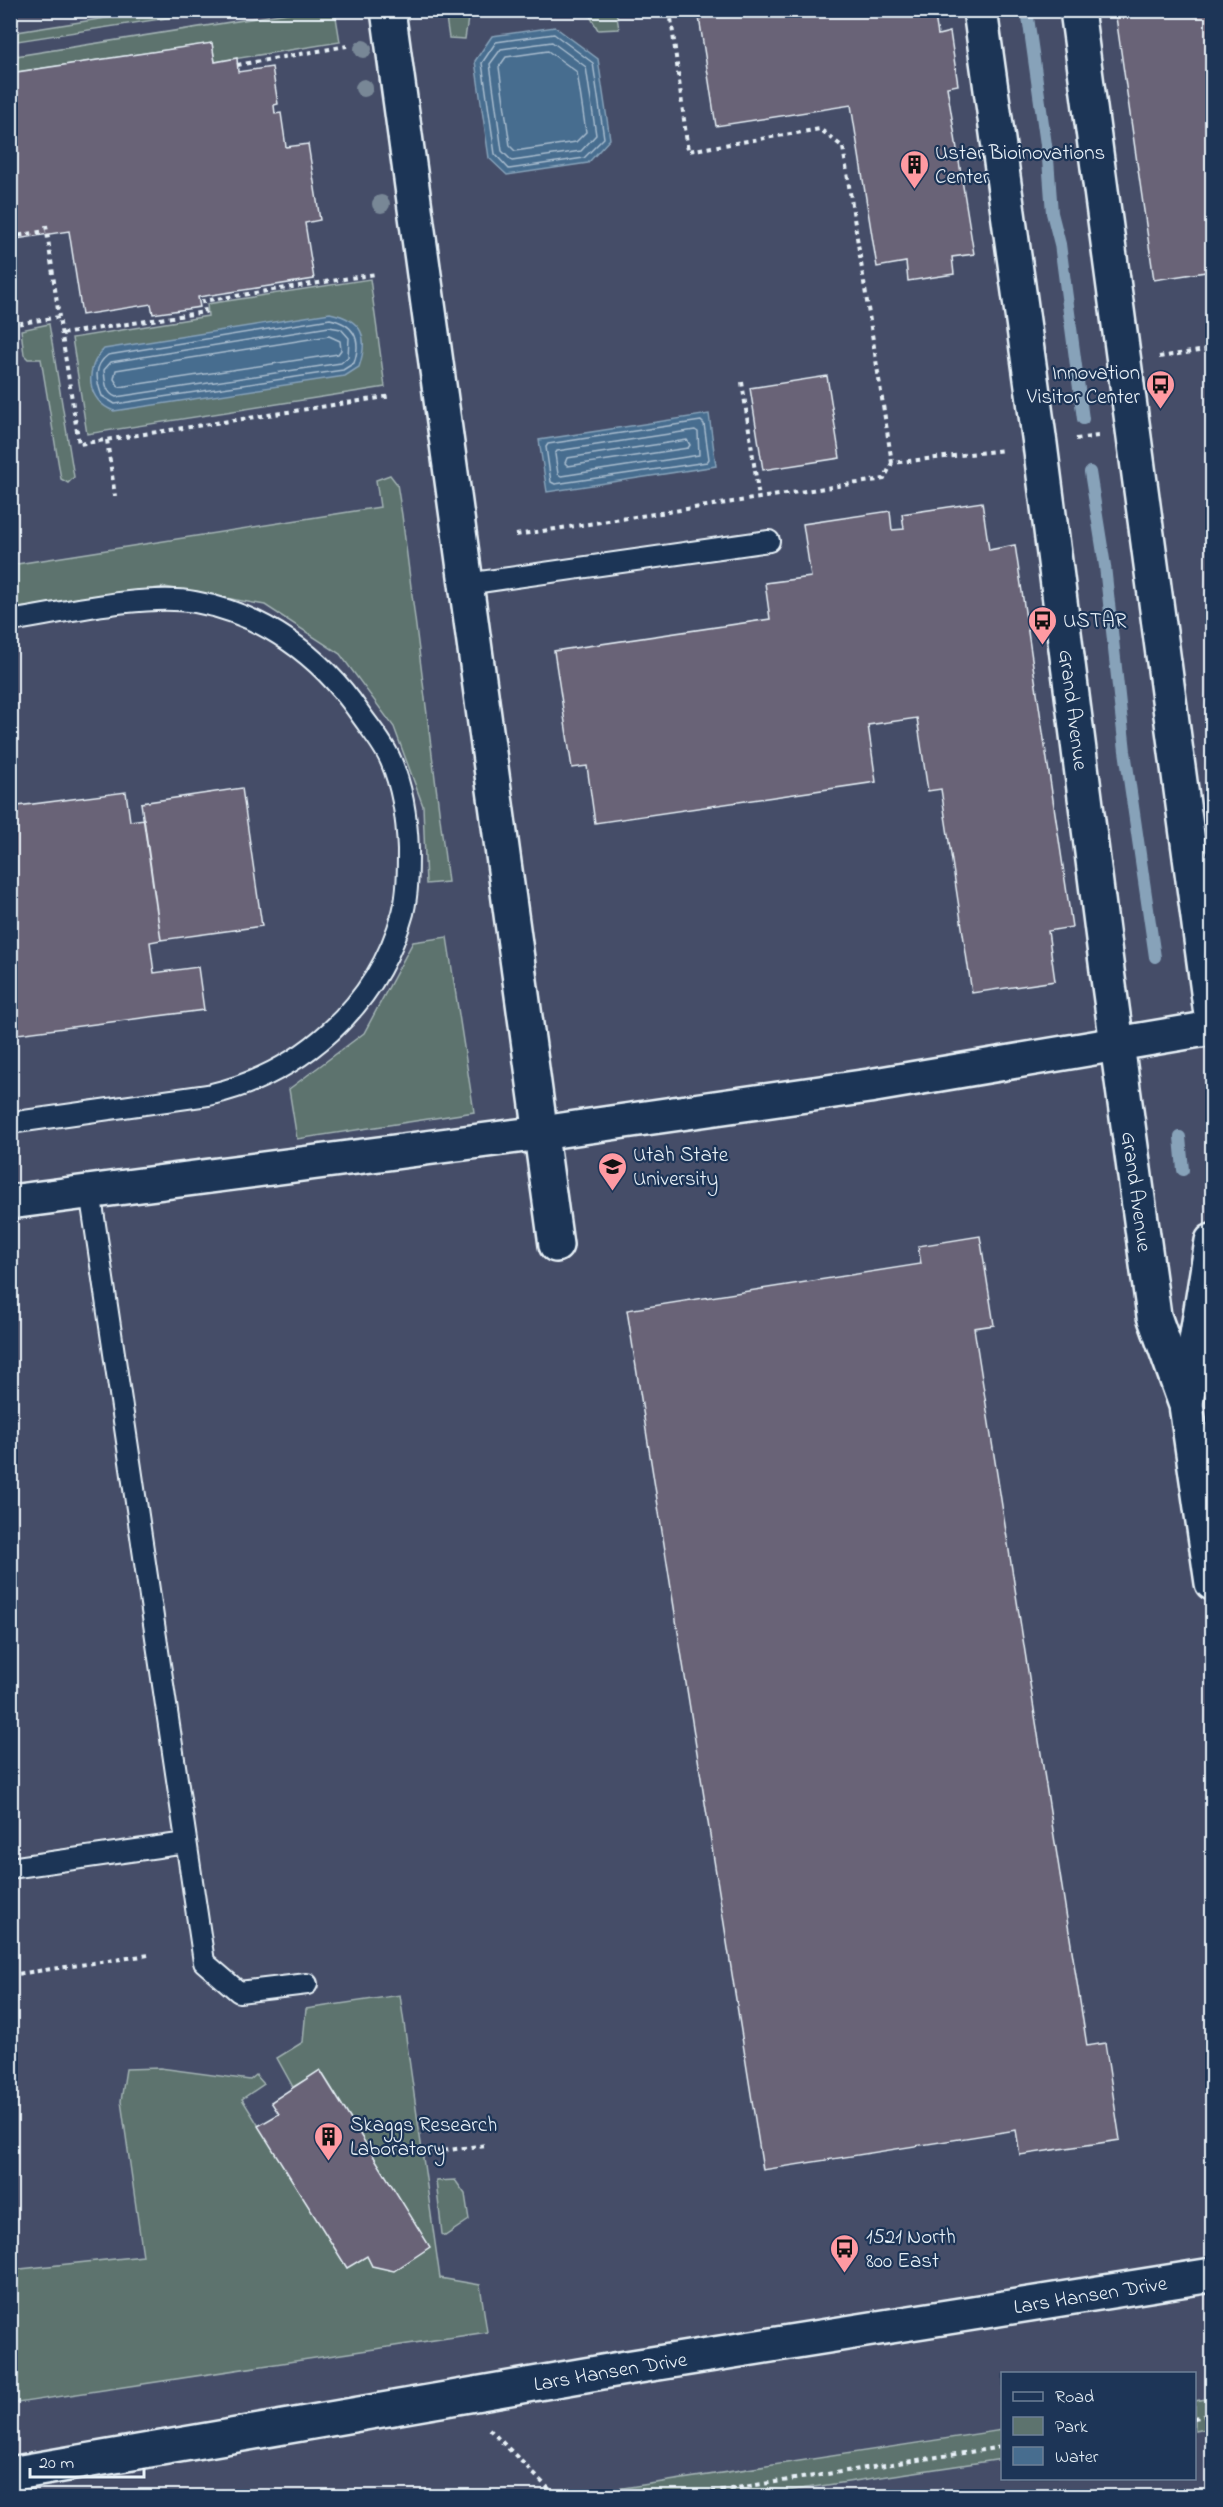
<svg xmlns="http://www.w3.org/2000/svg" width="1223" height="2507" viewBox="0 0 1223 2507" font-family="'Indie Flower',sans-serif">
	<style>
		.built { fill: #444d68; fill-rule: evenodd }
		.green { fill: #5d736e; stroke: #a2b2b3; stroke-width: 1.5 }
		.water { fill: #476d8f; stroke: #87a2b9; stroke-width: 1.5 }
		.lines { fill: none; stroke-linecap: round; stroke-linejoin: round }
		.shore { stroke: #a8bcce; stroke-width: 1.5 }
		.stream { stroke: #87a2b9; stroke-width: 12 }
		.building { fill: #696477; stroke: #e8f1f8; stroke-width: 1.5 }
		.service-casing { stroke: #e8f1f8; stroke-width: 24 }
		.minor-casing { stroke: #e8f1f8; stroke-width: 38 }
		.secondary-casing { stroke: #e8f1f8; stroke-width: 38 }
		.path { stroke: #e8f1f8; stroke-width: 4; stroke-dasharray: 4.5 4.5; stroke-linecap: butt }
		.service { stroke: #1d3557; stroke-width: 20 }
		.minor { stroke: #1d3557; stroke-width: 33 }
		.secondary { stroke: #1d3557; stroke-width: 33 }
		.tree { fill: #788796 }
		.labels { text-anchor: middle; stroke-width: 4.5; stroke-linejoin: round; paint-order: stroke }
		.poi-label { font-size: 21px; fill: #e8f1f8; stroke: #1d3557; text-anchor: start }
		.street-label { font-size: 21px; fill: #e8f1f8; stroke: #1d3557 }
	</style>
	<rect width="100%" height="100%" fill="#344361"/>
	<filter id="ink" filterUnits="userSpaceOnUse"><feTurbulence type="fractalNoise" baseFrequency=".0167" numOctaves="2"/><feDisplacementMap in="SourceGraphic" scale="12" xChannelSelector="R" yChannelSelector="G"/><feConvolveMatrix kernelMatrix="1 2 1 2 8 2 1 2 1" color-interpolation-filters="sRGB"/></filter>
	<g filter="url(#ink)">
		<path class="built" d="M11 11H1212V2496H11ZM1002 2374H1194V2478H1002Z"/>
		<path class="green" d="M156 10 212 11 11 42V33Z
			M300 11H335L340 42 215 62 212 43 11 73 10 57Z
			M445 11V10L516 11 468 18 465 39 449 38Z
			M587 11H616L619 29 598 30Z
			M370 279 385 387 87 434 72 338 208 316 207 304Z
			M49 324 74 477 68 483 61 479 41 359H28L24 355 21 330Z
			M390 475 397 484 402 515 448 882 426 884 423 806 394 727 340 654 265 605 165 587 11 609V565L380 507 376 480Z
			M447 937 474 1112 297 1139 289 1089 364 1033 413 942Z
			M400 1995 440 2278 480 2285 487 2332 11 2404V2270L143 2256 121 2101 126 2069 160 2068 250 2080 256 2075 264 2084 242 2099 347 2268 367 2256 372 2266 429 2247 321 2071 293 2087 277 2058 303 2042 306 2009Z
			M455 2180 465 2194 469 2220 445 2236 442 2234 436 2181Z
			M1212 2398V2428L1195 2431V2401Z
			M1002 2430V2459L754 2496H571Z"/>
		<path class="water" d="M555 27 598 59 610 139 588 163 507 175 489 158 475 61 492 36Z
			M330 313C363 320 369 337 359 367L345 376 114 411C86 401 84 368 104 349Z
			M709 414 716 466 547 492 539 440Z"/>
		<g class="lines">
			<path class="shore" d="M554 34 593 63 604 138 584 158 509 169 495 154 482 63 496 42Z
				M552 42 586 67 596 135 581 151 512 161 502 151 490 64 501 49Z
				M548 51 577 72 586 132 576 142 515 151 510 146 499 67 506 57Z
				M330 319C354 324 362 339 354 363L343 370 115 404 102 396C96 380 93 366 108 355Z
				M329 327 341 329 349 338 348 357 341 363 116 397C105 393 105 380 104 370L111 362Z
				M329 336 340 341 341 350 338 354 119 387 114 379 116 370Z
				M701 421 704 424 709 459 707 462 555 484 551 482 546 447 548 444Z
				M695 430 698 432 699 455 561 476 558 474 555 454 557 451Z
				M687 440 690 445 688 448 568 466 565 463 567 458Z"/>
			<path class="stream" d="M1027 10 1048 159 1052 213 1060 244 1083 419
				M1090 472 1105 566 1125 751 1155 957
				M1180 1137 1183 1170"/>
		</g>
		<path class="building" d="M739 10H934L938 35 950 32 958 85 947 87 974 254 952 257 954 274 908 281 906 262 877 267 851 105 716 126 699 17Z
			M1115 10H1212V271L1154 280Z
			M212 43 215 62 237 58 238 72 272 67 278 104 274 105 275 114 281 113 286 147 308 144 320 220 305 223 314 279 198 297 200 307 153 314 151 304 82 315 69 231 10 240V73Z
			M827 376 840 458 763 470 750 388Z
			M982 502 989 550 1015 545 1072 927 1048 931 1055 981 972 993 941 789 928 791 917 718 868 725 876 782 595 823 587 766 572 768 554 651 770 619 765 583 811 577 803 524 890 511 892 530 904 529 902 514Z
			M242 788 262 926 161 940 141 803Z
			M126 792 130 821 144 819 161 940 150 942 154 973 198 967 204 1010 10 1035V807Z
			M980 1236 994 1325 974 1328 1087 2046 1105 2043 1120 2140 1020 2155 1016 2130 763 2170 627 1310 921 1264 918 1246Z
			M320 2070 430 2247 394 2271 372 2266 367 2256 347 2268 258 2126 279 2114 271 2102Z"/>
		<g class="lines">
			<defs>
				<path id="service" d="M466 584 769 541
					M10 621C61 613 146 593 195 602 263 614 321 656 359 712 370 728 384 744 391 761 403 789 407 820 408 850 408 871 408 893 403 913 377 1007 301 1074 208 1095L10 1123
					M90 1191 204 1962 239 1992 307 1984
					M10 1868 186 1843"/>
				<g id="minor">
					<path d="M388 10 556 1245"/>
					<path id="s1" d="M980 10 1040 444 1108 978 1154 1316 1186 1405 1212 1583"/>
					<path d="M1077 10 1212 1022"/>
					<path d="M10 1202 541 1133 869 1086 1212 1028"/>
					<path d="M1186 1403 1212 1241"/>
				</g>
				<g id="secondary">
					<path id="s2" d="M10 2474 620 2369 1212 2275"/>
				</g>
			</defs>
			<use href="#service" class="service-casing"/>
			<use href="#minor" class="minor-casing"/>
			<use href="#secondary" class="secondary-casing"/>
			<path class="path" d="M670 10 688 151 820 129 843 147 892 463
				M237 65 347 46
				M46 225 59 317
				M10 237 46 231
				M10 325 59 317 79 444 392 396
				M62 334 205 312 203 301 376 274
				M1159 357 1212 349
				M742 382 759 498
				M1076 439 1098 436
				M107 440 115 496
				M516 535 884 479 892 463 1005 450
				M10 1975 149 1955
				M426 2153 486 2145
				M1194 2418 1212 2415
				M489 2429 556 2496
				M685 2496 1002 2447"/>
			<use href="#service" class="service"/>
			<use href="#minor" class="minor"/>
			<use href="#secondary" class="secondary"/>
		</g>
		<g class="tree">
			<circle cx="363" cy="49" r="9"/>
			<circle cx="364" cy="88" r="9"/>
			<circle cx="381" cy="204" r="9"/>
		</g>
	</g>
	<defs>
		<symbol id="building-pin" viewBox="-11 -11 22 30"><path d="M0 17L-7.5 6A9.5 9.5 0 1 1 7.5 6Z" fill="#ff9aa2" stroke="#1d3557"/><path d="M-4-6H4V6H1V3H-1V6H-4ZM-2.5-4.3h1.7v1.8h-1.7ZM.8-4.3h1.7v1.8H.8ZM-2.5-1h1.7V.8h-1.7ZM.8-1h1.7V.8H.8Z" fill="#111"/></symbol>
		<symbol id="bus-pin" viewBox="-11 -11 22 30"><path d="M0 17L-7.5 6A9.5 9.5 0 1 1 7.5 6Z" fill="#ff9aa2" stroke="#1d3557"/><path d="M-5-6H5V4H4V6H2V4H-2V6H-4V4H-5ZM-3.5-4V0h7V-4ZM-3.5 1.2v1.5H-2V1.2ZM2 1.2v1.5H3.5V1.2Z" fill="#111"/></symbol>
		<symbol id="university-pin" viewBox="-11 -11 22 30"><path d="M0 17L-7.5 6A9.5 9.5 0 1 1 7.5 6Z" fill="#ff9aa2" stroke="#1d3557"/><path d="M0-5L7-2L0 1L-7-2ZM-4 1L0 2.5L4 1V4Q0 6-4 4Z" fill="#111"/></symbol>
	</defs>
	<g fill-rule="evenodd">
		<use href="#building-pin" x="898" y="148" width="33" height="45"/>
		<use href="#bus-pin" x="1144" y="368" width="33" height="45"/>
		<use href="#bus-pin" x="1026" y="604" width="33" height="45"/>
		<use href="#university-pin" x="596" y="1150" width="33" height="45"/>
		<use href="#building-pin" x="312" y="2120" width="33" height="45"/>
		<use href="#bus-pin" x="828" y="2232" width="33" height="45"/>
	</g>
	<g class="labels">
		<g class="poi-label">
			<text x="935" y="159">Ustar Bioinovations<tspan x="935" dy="24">Center</tspan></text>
			<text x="1140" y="379" text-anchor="end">Innovation<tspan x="1140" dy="24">Visitor Center</tspan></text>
			<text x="1063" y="627">USTAR</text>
			<text x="633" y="1161">Utah State<tspan x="633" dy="24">University</tspan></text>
			<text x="350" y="2131">Skaggs Research<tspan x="350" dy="24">Laboratory</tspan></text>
			<text x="866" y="2243">1521 North<tspan x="866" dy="24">800 East</tspan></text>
		</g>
		<g class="street-label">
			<text dy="7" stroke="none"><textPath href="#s1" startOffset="706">Grand Avenue</textPath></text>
			<text dy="7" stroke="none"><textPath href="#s1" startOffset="1192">Grand Avenue</textPath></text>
			<text dy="7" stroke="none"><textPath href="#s2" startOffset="1095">Lars Hansen Drive</textPath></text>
			<text dy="7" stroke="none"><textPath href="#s2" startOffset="609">Lars Hansen Drive</textPath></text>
		</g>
	</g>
	<rect width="1223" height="2507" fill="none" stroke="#1d3557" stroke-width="36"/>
	<rect x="18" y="18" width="1187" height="2471" fill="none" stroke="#e8f1f8" stroke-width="2" filter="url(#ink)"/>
	<rect x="1001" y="2372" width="195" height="108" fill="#1d3557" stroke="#6e8097" stroke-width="1.5"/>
	<rect x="1013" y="2392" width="30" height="9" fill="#1d3557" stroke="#6e8097" stroke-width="1.5"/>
	<text x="1055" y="2402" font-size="18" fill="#e8f1f8">Road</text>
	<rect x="1013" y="2417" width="30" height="18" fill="#5d736e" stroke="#6e8097" stroke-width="1.5"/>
	<text x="1055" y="2432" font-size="18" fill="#e8f1f8">Park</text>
	<rect x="1013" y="2447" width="30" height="18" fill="#476d8f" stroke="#6e8097" stroke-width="1.5"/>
	<text x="1055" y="2462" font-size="18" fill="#e8f1f8">Water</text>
	<path d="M30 2468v9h114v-9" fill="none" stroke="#e8f1f8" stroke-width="3"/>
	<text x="39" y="2468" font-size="18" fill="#e8f1f8" stroke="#1d3557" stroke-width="4.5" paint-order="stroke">20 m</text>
</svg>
